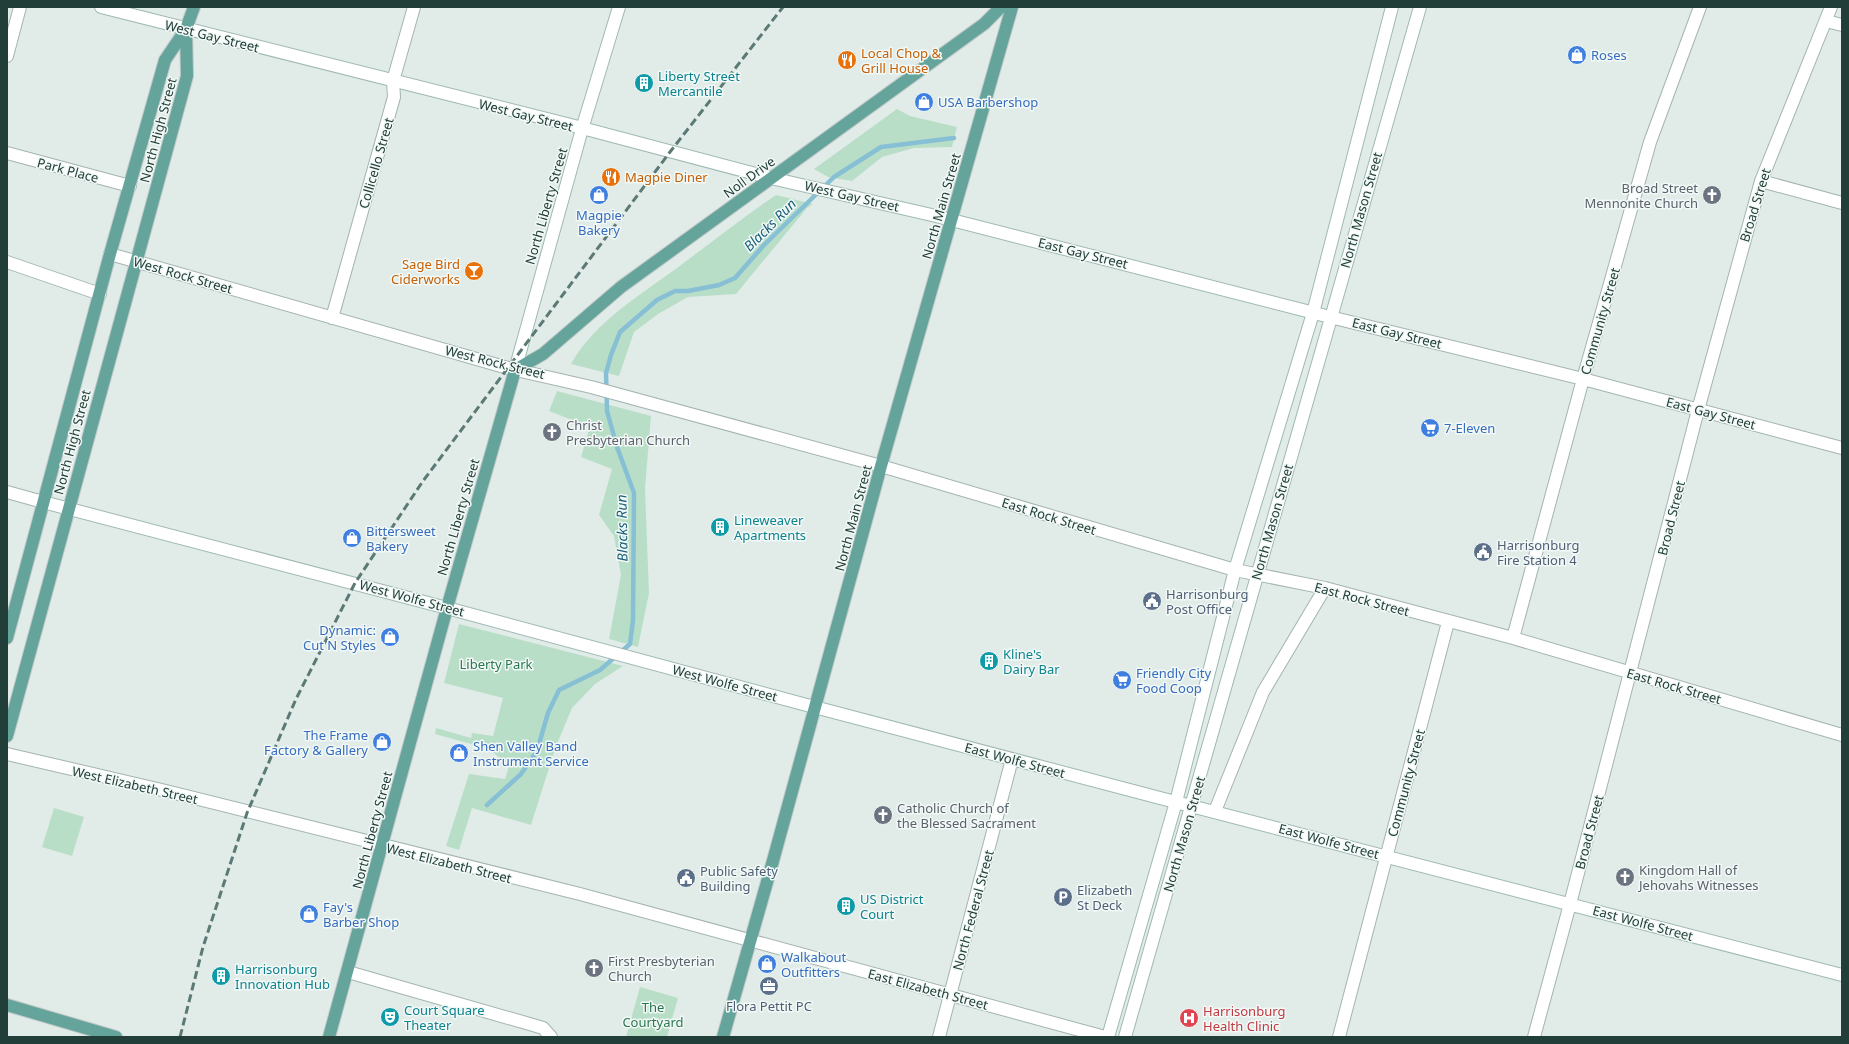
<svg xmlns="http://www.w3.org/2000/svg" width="1849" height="1044" viewBox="0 0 1849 1044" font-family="'Noto Sans',sans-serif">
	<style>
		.green { fill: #b9dec8 }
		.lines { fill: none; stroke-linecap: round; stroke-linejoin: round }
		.stream { stroke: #87bfd4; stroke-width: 4.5 }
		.street-casing { stroke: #a4b4b1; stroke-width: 14 }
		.secondary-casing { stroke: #9fb9b2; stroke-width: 14 }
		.primary-casing { stroke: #c1c9c8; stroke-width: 14 }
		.street { stroke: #fff; stroke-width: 12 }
		.secondary { stroke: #fff; stroke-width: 12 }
		.primary { stroke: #64a49b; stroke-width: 12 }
		.rail { stroke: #5b7975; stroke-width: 3; stroke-dasharray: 8 4; stroke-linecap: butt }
		.labels { text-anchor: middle; stroke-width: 3; stroke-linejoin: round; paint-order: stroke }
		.street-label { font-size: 13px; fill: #213e39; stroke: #f2f9f6 }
		.food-label { font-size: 13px; fill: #c56008; stroke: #f2f9f6; text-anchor: start }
		.shop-label { font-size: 13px; fill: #366cbe; stroke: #f2f9f6; text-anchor: start }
		.culture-label { font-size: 13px; fill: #0d838f; stroke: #f2f9f6; text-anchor: start }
		.worship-label { font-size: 13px; fill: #5b616d; stroke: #f2f9f6; text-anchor: start }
		.service-label { font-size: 13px; fill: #4e5e75; stroke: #f2f9f6; text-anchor: start }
		.park-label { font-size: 13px; fill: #297650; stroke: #f2f9f6 }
		.health-label { font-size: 13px; fill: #be3a42; stroke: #f2f9f6; text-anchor: start }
		.water-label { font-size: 14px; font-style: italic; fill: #18607c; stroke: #f2f9f6 }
	</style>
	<rect width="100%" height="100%" fill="#e1ece9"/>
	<path class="green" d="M897 109 910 116 957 127 952 147 914 148 882 157 852 181 828 177 814 169Z
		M776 195 813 204 807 208 736 294 688 297 658 314 634 332 619 376 571 364C595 321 642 294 681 265 712 242 743 217 776 195Z
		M557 391 651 416 645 488 649 593 638 647 609 639 621 575 614 536 599 515 612 469 581 457 590 427 549 411Z
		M459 624 623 666 595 684 572 708 555 749 531 825 472 808 459 850 446 846 469 774 505 779 509 766 489 749 435 734 436 728 471 738 472 733 493 736 503 698 444 683Z
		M54 808 84 817 72 856 42 847Z
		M640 987 678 998 667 1037H626Z"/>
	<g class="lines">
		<path class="stream" d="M487 805 521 774 537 751 548 713 559 690 600 670 630 644 633 620 634 493 617 447 607 411 606 373 611 355 620 332 657 300 675 291H688L719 285 735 278 764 245 834 177 881 147 954 138"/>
		<defs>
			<path id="street" d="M1826 21 1842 25
				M7 56 20 7
				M7 153 130 186
				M1761 181 1842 203
				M110 254 508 368 591 387 881 466 1235 570 1325 588 1513 638 1842 735
				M7 262 100 294
				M1330 317 1583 379 1842 448
				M332 318 394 97 393 81 414 7
				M7 492 43 502
				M1513 638 1583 379 1650 142 1700 7
				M7 754 166 791 580 894 1105 1037
				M1215 811 1263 692 1325 588
				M348 972 533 1025 543 1028 551 1037
				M939 1037 1012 759
				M1339 1037 1448 622
				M1534 1037 1570 904 1698 410 1761 181 1831 7"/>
			<path id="secondary" d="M101 7 567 124 771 178 936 216 1330 317
				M515 370 582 129 619 7
				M43 502 447 608 803 704 1160 798 1842 975
				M1108 1037 1176 802 1235 570 1313 313 1392 7
				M1125 1037 1420 7"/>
			<path id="primary" d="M7 638 110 254 165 60 186 29 194 7
				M7 736 187 76 186 29
				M7 1005 116 1037
				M329 1037 447 608 515 370 543 354 621 287 984 24 1001 7
				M723 1037 771 868 881 466 1012 7"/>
		</defs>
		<use href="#street" class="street-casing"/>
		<use href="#secondary" class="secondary-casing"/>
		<use href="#primary" class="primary-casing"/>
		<use href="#street" class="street"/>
		<use href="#secondary" class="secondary"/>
		<use href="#primary" class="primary"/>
		<path class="rail" d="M180 1037 203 947 247 813 296 699 355 583 423 481 670 152 783 7"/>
	</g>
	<defs>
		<symbol id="shop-disc" viewBox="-11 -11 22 22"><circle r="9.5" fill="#3f7fe0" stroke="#f2f9f6"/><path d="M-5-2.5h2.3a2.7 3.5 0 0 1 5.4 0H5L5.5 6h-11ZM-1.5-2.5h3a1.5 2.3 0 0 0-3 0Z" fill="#fff"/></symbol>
		<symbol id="restaurant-disc" viewBox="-11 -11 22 22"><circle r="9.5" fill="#e8710a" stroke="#f2f9f6"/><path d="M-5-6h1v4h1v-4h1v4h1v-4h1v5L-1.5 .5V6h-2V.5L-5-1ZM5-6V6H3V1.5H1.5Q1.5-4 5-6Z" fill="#fff"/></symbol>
		<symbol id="building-disc" viewBox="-11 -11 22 22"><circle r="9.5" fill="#0f9aa8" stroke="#f2f9f6"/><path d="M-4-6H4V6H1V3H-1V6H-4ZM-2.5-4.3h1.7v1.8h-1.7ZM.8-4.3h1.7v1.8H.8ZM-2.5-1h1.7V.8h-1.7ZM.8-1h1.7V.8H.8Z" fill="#fff"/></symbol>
		<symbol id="church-disc" viewBox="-11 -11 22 22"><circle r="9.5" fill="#6b7280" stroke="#f2f9f6"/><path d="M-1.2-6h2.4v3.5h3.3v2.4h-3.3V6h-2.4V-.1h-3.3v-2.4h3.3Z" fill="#fff"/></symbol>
		<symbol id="bar-disc" viewBox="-11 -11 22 22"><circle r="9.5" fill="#e8710a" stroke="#f2f9f6"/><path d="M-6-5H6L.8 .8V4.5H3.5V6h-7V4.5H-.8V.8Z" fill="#fff"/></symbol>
		<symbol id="supermarket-disc" viewBox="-11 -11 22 22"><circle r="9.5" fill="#3f7fe0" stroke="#f2f9f6"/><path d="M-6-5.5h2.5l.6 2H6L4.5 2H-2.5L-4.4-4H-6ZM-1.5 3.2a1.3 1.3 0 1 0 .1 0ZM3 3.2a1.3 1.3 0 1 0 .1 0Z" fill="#fff"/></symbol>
		<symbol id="civic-disc" viewBox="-11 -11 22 22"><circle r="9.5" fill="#5c6f8a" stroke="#f2f9f6"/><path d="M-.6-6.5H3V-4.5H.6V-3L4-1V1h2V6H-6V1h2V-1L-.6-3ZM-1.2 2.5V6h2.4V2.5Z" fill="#fff"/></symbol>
		<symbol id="parking-disc" viewBox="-11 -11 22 22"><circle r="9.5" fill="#5c6f8a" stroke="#f2f9f6"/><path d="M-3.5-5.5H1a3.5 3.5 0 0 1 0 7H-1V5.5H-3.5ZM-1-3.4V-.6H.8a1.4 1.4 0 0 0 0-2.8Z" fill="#fff"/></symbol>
		<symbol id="office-disc" viewBox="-11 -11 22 22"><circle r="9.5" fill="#5c6f8a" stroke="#f2f9f6"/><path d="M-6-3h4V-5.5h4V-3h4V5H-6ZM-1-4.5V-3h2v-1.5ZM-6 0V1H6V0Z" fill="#fff"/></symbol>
		<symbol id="theatre-disc" viewBox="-11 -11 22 22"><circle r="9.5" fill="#0f9aa8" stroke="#f2f9f6"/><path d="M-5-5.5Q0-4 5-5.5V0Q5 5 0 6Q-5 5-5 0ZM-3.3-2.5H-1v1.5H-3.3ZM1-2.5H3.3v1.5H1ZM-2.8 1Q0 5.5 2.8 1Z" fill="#fff"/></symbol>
		<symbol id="hospital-disc" viewBox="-11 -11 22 22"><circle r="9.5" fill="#e0444e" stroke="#f2f9f6"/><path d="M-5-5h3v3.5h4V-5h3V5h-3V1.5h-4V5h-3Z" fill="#fff"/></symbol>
	</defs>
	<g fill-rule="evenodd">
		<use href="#shop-disc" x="1566" y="44" width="22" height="22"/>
		<use href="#restaurant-disc" x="836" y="49" width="22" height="22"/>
		<use href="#building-disc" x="633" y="72" width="22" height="22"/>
		<use href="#shop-disc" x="913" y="91" width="22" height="22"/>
		<use href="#restaurant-disc" x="600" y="166" width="22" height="22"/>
		<use href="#shop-disc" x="588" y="184" width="22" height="22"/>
		<use href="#church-disc" x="1701" y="184" width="22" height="22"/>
		<use href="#bar-disc" x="463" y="260" width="22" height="22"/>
		<use href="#supermarket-disc" x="1419" y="417" width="22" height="22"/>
		<use href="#church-disc" x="541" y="421" width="22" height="22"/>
		<use href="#building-disc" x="709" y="516" width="22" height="22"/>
		<use href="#shop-disc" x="341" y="527" width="22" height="22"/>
		<use href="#civic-disc" x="1472" y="541" width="22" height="22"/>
		<use href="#civic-disc" x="1141" y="590" width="22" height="22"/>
		<use href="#shop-disc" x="379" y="626" width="22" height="22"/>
		<use href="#building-disc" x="978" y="650" width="22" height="22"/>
		<use href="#supermarket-disc" x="1111" y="669" width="22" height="22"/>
		<use href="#shop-disc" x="371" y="731" width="22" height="22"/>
		<use href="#shop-disc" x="448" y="742" width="22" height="22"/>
		<use href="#church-disc" x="872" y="804" width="22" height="22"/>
		<use href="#church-disc" x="1614" y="866" width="22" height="22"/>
		<use href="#civic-disc" x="675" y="867" width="22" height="22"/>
		<use href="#parking-disc" x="1052" y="886" width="22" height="22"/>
		<use href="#building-disc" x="835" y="895" width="22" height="22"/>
		<use href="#shop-disc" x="298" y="903" width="22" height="22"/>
		<use href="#shop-disc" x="756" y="953" width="22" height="22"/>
		<use href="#church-disc" x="583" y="957" width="22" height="22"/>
		<use href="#building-disc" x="210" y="965" width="22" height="22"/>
		<use href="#office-disc" x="758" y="975" width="22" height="22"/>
		<use href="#theatre-disc" x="379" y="1006" width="22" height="22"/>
		<use href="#hospital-disc" x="1178" y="1007" width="22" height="22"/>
	</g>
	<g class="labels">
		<g class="street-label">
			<text transform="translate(212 36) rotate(14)" y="5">West Gay Street</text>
			<text transform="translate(526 115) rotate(14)" y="5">West Gay Street</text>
			<text transform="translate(158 130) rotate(-75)" y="5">North High Street</text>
			<text transform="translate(376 163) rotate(-74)" y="5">Collicello Street</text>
			<text transform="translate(68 170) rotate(15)" y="5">Park Place</text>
			<text transform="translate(749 177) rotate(-36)" y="5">Noll Drive</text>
			<text transform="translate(852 196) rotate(13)" y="5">West Gay Street</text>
			<text transform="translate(1755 205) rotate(-73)" y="5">Broad Street</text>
			<text transform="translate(546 206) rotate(-74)" y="5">North Liberty Street</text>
			<text transform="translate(941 206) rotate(-74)" y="5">North Main Street</text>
			<text transform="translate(1361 210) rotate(-74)" y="5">North Mason Street</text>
			<text transform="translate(1083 253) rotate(14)" y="5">East Gay Street</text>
			<text transform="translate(183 275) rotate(16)" y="5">West Rock Street</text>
			<text transform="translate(1600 321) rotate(-74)" y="5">Community Street</text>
			<text transform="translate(1397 333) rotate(14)" y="5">East Gay Street</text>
			<text transform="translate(495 362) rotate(14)" y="5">West Rock Street</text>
			<text transform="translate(1711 413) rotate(15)" y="5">East Gay Street</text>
			<text transform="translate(72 442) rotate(-75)" y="5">North High Street</text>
			<text transform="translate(1049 516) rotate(17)" y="5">East Rock Street</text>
			<text transform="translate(458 517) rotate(-74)" y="5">North Liberty Street</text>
			<text transform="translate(853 518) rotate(-75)" y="5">North Main Street</text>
			<text transform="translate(1671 518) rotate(-76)" y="5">Broad Street</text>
			<text transform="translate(1272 522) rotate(-74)" y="5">North Mason Street</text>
			<text transform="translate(412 598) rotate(15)" y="5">West Wolfe Street</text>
			<text transform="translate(1362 599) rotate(15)" y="5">East Rock Street</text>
			<text transform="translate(725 683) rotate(15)" y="5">West Wolfe Street</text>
			<text transform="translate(1674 686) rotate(16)" y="5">East Rock Street</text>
			<text transform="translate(1015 760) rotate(15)" y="5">East Wolfe Street</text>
			<text transform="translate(1406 783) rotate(-75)" y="5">Community Street</text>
			<text transform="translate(135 785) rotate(13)" y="5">West Elizabeth Street</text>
			<text transform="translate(372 830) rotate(-75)" y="5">North Liberty Street</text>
			<text transform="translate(1589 832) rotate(-75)" y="5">Broad Street</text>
			<text transform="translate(1184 834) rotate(-74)" y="5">North Mason Street</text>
			<text transform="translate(1329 841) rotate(15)" y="5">East Wolfe Street</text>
			<text transform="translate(449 863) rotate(14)" y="5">West Elizabeth Street</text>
			<text transform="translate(973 910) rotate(-75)" y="5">North Federal Street</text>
			<text transform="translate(1643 923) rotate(15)" y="5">East Wolfe Street</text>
			<text transform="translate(928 989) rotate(15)" y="5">East Elizabeth Street</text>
		</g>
		<g class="food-label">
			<text x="861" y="58">Local Chop &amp;<tspan x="861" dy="15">Grill House</tspan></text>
			<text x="625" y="182">Magpie Diner</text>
			<text x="460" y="269" text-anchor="end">Sage Bird<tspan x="460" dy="15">Ciderworks</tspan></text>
		</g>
		<g class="shop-label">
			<text x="1591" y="60">Roses</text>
			<text x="938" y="107">USA Barbershop</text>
			<text x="599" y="220" text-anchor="middle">Magpie<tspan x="599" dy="15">Bakery</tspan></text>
			<text x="1444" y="433">7-Eleven</text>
			<text x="366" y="536">Bittersweet<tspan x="366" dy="15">Bakery</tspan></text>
			<text x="376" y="635" text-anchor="end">Dynamic:<tspan x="376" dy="15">Cut N Styles</tspan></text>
			<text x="1136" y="678">Friendly City<tspan x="1136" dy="15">Food Coop</tspan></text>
			<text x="368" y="740" text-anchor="end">The Frame<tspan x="368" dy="15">Factory &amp; Gallery</tspan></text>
			<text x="473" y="751">Shen Valley Band<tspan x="473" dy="15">Instrument Service</tspan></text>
			<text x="323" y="912">Fay's<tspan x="323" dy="15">Barber Shop</tspan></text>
			<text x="781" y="962">Walkabout<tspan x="781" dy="15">Outfitters</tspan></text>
		</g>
		<g class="culture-label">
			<text x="658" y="81">Liberty Street<tspan x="658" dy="15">Mercantile</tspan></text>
			<text x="734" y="525">Lineweaver<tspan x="734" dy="15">Apartments</tspan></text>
			<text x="1003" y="659">Kline's<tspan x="1003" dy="15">Dairy Bar</tspan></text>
			<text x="860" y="904">US District<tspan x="860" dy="15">Court</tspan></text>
			<text x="235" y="974">Harrisonburg<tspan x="235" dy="15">Innovation Hub</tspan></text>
			<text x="404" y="1015">Court Square<tspan x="404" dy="15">Theater</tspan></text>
		</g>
		<g class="worship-label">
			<text x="1698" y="193" text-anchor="end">Broad Street<tspan x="1698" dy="15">Mennonite Church</tspan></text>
			<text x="566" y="430">Christ<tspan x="566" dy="15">Presbyterian Church</tspan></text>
			<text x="897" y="813">Catholic Church of<tspan x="897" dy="15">the Blessed Sacrament</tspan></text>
			<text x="1639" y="875">Kingdom Hall of<tspan x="1639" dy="15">Jehovahs Witnesses</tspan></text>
			<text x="608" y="966">First Presbyterian<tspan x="608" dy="15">Church</tspan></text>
		</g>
		<g class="service-label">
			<text x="1497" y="550">Harrisonburg<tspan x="1497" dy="15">Fire Station 4</tspan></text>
			<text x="1166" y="599">Harrisonburg<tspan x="1166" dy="15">Post Office</tspan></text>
			<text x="700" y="876">Public Safety<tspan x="700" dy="15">Building</tspan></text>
			<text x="1077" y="895">Elizabeth<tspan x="1077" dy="15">St Deck</tspan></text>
			<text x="769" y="1011" text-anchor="middle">Flora Pettit PC</text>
		</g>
		<g class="park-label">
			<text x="496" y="669">Liberty Park</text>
			<text x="653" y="1012">The<tspan x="653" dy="15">Courtyard</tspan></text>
		</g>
		<g class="health-label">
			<text x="1203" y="1016">Harrisonburg<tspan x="1203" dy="15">Health Clinic</tspan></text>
		</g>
		<g class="water-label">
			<text transform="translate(770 225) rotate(-45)" y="5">Blacks Run</text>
			<text transform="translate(622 528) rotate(-91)" y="5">Blacks Run</text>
		</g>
	</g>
	<rect width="1849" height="1044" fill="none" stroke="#213e39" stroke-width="16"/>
</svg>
